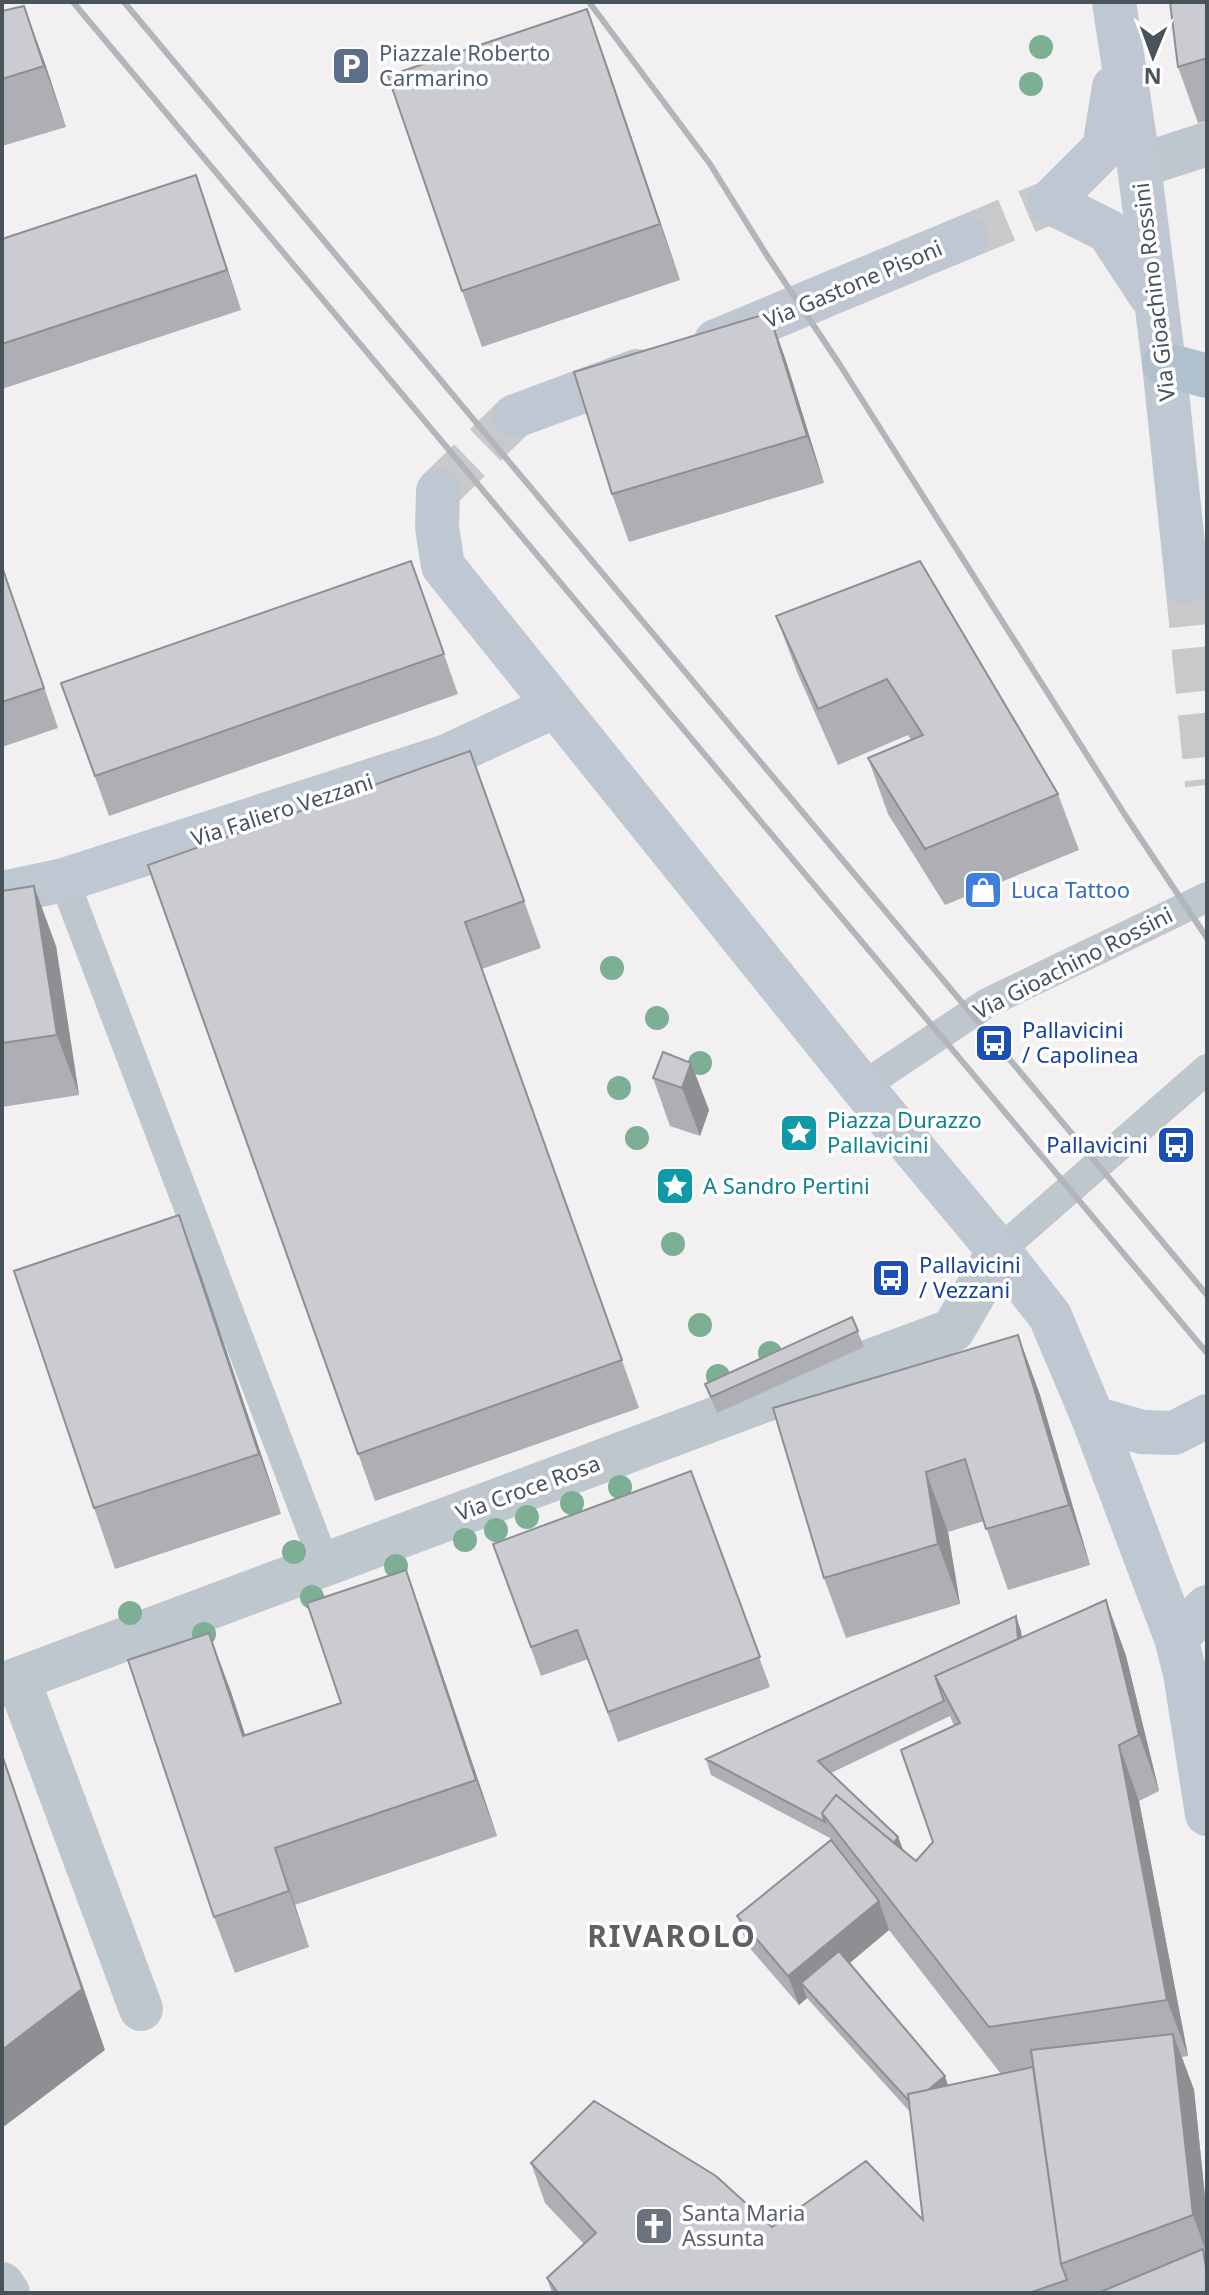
<svg xmlns="http://www.w3.org/2000/svg" width="1209" height="2295" viewBox="0 0 1209 2295" font-family="'Noto Sans',sans-serif">
	<style>
		.lines { fill: none; stroke-linecap: round; stroke-linejoin: round }
		.secondary-tunnel { stroke: #c8c9cb; stroke-width: 44; stroke-dasharray: 44 22; stroke-linecap: butt }
		.lane { stroke: #bfc7ce; stroke-width: 30 }
		.street { stroke: #bfc7ce; stroke-width: 44 }
		.secondary { stroke: #bfc8d2; stroke-width: 44 }
		.primary { stroke: #b1c0cd; stroke-width: 44 }
		.rail { stroke: #b2b5ba; stroke-width: 6 }
		.tree { fill: #7daf94 }
		.wall { fill: #aeafb5; fill-rule: evenodd }
		.shaded-wall { fill: #8d8f93 }
		.building { fill: #caccd2; stroke: #8d8f93; stroke-width: 2 }
		.labels { text-anchor: middle; stroke-width: 7; stroke-linejoin: round; paint-order: stroke }
		.service-label { font-size: 22px; fill: #4e5e75; stroke: #fff; text-anchor: start }
		.street-label { font-size: 22px; fill: #49535c; stroke: #fff }
		.shop-label { font-size: 22px; fill: #366cbe; stroke: #fff; text-anchor: start }
		.transit-label { font-size: 22px; fill: #164399; stroke: #fff; text-anchor: start }
		.culture-label { font-size: 22px; fill: #0d838f; stroke: #fff; text-anchor: start }
		.worship-label { font-size: 22px; fill: #5b616d; stroke: #fff; text-anchor: start }
		.district-label { font-size: 30px; font-weight: bold; letter-spacing: 2px; fill: #5d6064; stroke: #fff }
	</style>
	<rect width="100%" height="100%" fill="#f2f0f0"/>
	<g class="lines">
		<path class="secondary-tunnel" d="M966 237 1050 202
			M438 491 515 416
			M1187 582 1207 785"/>
		<path class="lane" d="M64 880 325 1565
			M862 1087 987 1003 1207 897
			M999 1251 1207 1069"/>
		<path class="street" d="M1139 166 1207 144
			M18 1679 141 2009
			M2 1685 953 1330 999 1251
			M2 2284 8 2293"/>
		<path class="secondary" d="M1114 2 1139 166 1164 364 1187 582
			M1114 87 1104 148 1050 202 1108 231 1150 295
			M716 341 966 237
			M515 416 637 371
			M438 491 437 527 443 566 862 1087 999 1251 1050 1316 1093 1418 1176 1638 1185 1673 1207 1814
			M2 893 64 880 447 756 555 706
			M1093 1418 1142 1432 1174 1433 1207 1416
			M1176 1638 1207 1607"/>
		<path class="primary" d="M1164 364 1207 376"/>
		<path class="rail" d="M73 2 1207 1353
			M124 2 1207 1295
			M589 2 710 164 766 254 840 365 1125 815 1207 938"/>
	</g>
	<g class="tree">
		<circle cx="1041" cy="47" r="12"/>
		<circle cx="1031" cy="84" r="12"/>
		<circle cx="612" cy="968" r="12"/>
		<circle cx="657" cy="1018" r="12"/>
		<circle cx="700" cy="1063" r="12"/>
		<circle cx="619" cy="1088" r="12"/>
		<circle cx="637" cy="1138" r="12"/>
		<circle cx="673" cy="1244" r="12"/>
		<circle cx="700" cy="1325" r="12"/>
		<circle cx="770" cy="1353" r="12"/>
		<circle cx="718" cy="1376" r="12"/>
		<circle cx="620" cy="1487" r="12"/>
		<circle cx="572" cy="1503" r="12"/>
		<circle cx="527" cy="1517" r="12"/>
		<circle cx="496" cy="1530" r="12"/>
		<circle cx="465" cy="1540" r="12"/>
		<circle cx="294" cy="1552" r="12"/>
		<circle cx="396" cy="1566" r="12"/>
		<circle cx="312" cy="1597" r="12"/>
		<circle cx="130" cy="1613" r="12"/>
		<circle cx="204" cy="1634" r="12"/>
	</g>
	<path class="wall" d="M1207 2V121L1198 123 1178 67Z
		M24 6 66 127 2 146V11Z
		M607 65 680 280 482 347 462 291Z
		M196 175 241 310 2 389V239Z
		M769 313 786 361 824 483 629 542 612 494Z
		M411 561 458 694 109 816 61 683Z
		M920 561 1058 794 1079 850 945 905 888 814 868 758 911 740 908 735 838 765 797 672 776 616Z
		M2 565 58 728 2 747Z
		M470 751 541 948 482 969 639 1408 375 1501 148 865Z
		M2 891 56 946 79 1095 2 1107Z
		M691 1063 709 1110 700 1136 670 1126 653 1078Z
		M179 1215 201 1275 281 1514 115 1569 94 1508Z
		M852 1317 864 1347 717 1413 705 1384Z
		M1018 1335 1040 1395 1090 1565 1008 1590 984 1521 948 1532 960 1604 846 1638 824 1578Z
		M691 1471 770 1687 618 1742 588 1659 541 1676 493 1544Z
		M1106 1600 1126 1656 1159 1791 1139 1801 1188 2056 1182 2057 1194 2090 1207 2216V2293H552L547 2278 584 2244 545 2203 531 2163 772 2227 923 2220 910 2112 807 1998 799 2005 747 1945 737 1916 831 1840 830 1838 711 1775 706 1759 1021 1631 1022 1637ZM950 1716 954 1726 933 1842 916 1861 903 1850 898 1837 831 1773ZM889 1930 1001 2074 948 2085 850 1963Z
		M426 1626 497 1836 295 1905 309 1947 235 1973 214 1917 230 1689 245 1735 341 1703Z"/>
	<path class="shaded-wall" d="M24 6 46 66 66 127 44 66Z
		M587 9 607 65 680 280 660 224Z
		M196 175 210 215 241 310 227 270Z
		M769 313 786 361 824 483 807 436Z
		M2 565 58 728 2 567Z
		M34 886 56 946 79 1095 57 1035Z
		M691 1063 709 1110 700 1136 682 1088Z
		M179 1215 201 1275 281 1514 259 1454Z
		M1018 1335 1040 1395 1090 1565 1069 1505Z
		M926 1472 948 1532 960 1604 938 1544Z
		M406 1570 426 1626 497 1836 476 1780Z
		M1106 1600 1126 1656 1159 1791 1139 1735Z
		M1016 1616 1021 1631 1026 1680 1020 1665Z
		M209 1633 230 1689 264 1792 243 1736Z
		M1119 1745 1139 1801 1188 2056 1167 2000Z
		M2 1753 105 2050 2 2128Z
		M898 1837 904 1852 881 1861Z
		M275 1848 295 1905 309 1947 289 1891Z
		M879 1901 889 1930 812 1994 801 1983 807 1998 799 2005 788 1976Z
		M1173 2034 1194 2090 1207 2216V2254L1193 2215Z
		M945 2076 950 2091 911 2104Z"/>
	<path class="building" d="M1170 2H1207V58L1178 67Z
		M24 6 44 66 2 79V11Z
		M587 9 660 224 462 291 388 76Z
		M196 175 227 270 2 344V239Z
		M769 313 807 436 612 494 574 372Z
		M411 561 444 654 95 776 61 683Z
		M920 561 1058 794 925 849 868 758 923 735 887 679 818 709 776 616Z
		M2 567 44 688 2 702Z
		M470 751 524 901 465 922 622 1360 358 1454 148 865Z
		M34 886 57 1035 2 1043V891Z
		M663 1052 691 1063 682 1088 653 1078Z
		M179 1215 259 1454 94 1508 14 1271Z
		M852 1317 858 1331 711 1397 705 1384Z
		M1018 1335 1069 1505 986 1529 965 1459 926 1472 938 1544 824 1578 773 1408Z
		M691 1471 760 1657 608 1712 577 1630 531 1647 493 1544Z
		M406 1570 476 1780 275 1848 289 1891 214 1917 128 1660 209 1633 243 1736 341 1703 307 1603Z
		M1106 1600 1139 1735 1119 1745 1167 2000 989 2027 822 1813 836 1795 916 1861 933 1842 901 1750 960 1723 935 1676Z
		M1016 1616 1018 1639 935 1676 944 1701 818 1761 898 1837 894 1843 836 1795 822 1813 825 1822 706 1759Z
		M2 1755 82 1989 2 2050Z
		M831 1840 879 1901 788 1976 737 1916Z
		M839 1951 945 2076 928 2090 908 2094 909 2101 801 1983Z
		M1173 2034 1193 2215 1061 2264 1031 2050Z
		M1033 2067 1061 2264 1067 2280 1029 2293H558L547 2278 596 2233 531 2163 594 2101 716 2176 772 2227 866 2161 923 2220 908 2094Z
		M1203 2249 1207 2275V2293H1098Z"/>
	<defs>
		<symbol id="parking-square" viewBox="-11 -11 22 22"><rect x="-9" y="-9" width="18" height="18" rx="4" fill="#5c6f8a" stroke="#fff"/><path d="M-3.5-5.5H1a3.5 3.5 0 0 1 0 7H-1V5.5H-3.5ZM-1-3.4V-.6H.8a1.4 1.4 0 0 0 0-2.8Z" fill="#fff"/></symbol>
		<symbol id="shop-square" viewBox="-11 -11 22 22"><rect x="-9" y="-9" width="18" height="18" rx="4" fill="#3f7fe0" stroke="#fff"/><path d="M-5-2.5h2.3a2.7 3.5 0 0 1 5.4 0H5L5.5 6h-11ZM-1.5-2.5h3a1.5 2.3 0 0 0-3 0Z" fill="#fff"/></symbol>
		<symbol id="bus-square" viewBox="-11 -11 22 22"><rect x="-9" y="-9" width="18" height="18" rx="4" fill="#1a4fb4" stroke="#fff"/><path d="M-5-6H5V4H4V6H2V4H-2V6H-4V4H-5ZM-3.5-4V0h7V-4ZM-3.5 1.2v1.5H-2V1.2ZM2 1.2v1.5H3.5V1.2Z" fill="#fff"/></symbol>
		<symbol id="sight-square" viewBox="-11 -11 22 22"><rect x="-9" y="-9" width="18" height="18" rx="4" fill="#0f9aa8" stroke="#fff"/><path d="M0-6L1.8-2.2L6-1.7L2.9 1.2L3.7 5.4L0 3.3L-3.7 5.4L-2.9 1.2L-6-1.7L-1.8-2.2Z" fill="#fff"/></symbol>
		<symbol id="church-square" viewBox="-11 -11 22 22"><rect x="-9" y="-9" width="18" height="18" rx="4" fill="#6b7280" stroke="#fff"/><path d="M-1.2-6h2.4v3.5h3.3v2.4h-3.3V6h-2.4V-.1h-3.3v-2.4h3.3Z" fill="#fff"/></symbol>
	</defs>
	<g fill-rule="evenodd">
		<use href="#parking-square" x="329" y="44" width="44" height="44"/>
		<use href="#shop-square" x="961" y="868" width="44" height="44"/>
		<use href="#bus-square" x="972" y="1021" width="44" height="44"/>
		<use href="#sight-square" x="777" y="1111" width="44" height="44"/>
		<use href="#bus-square" x="1154" y="1123" width="44" height="44"/>
		<use href="#sight-square" x="653" y="1164" width="44" height="44"/>
		<use href="#bus-square" x="869" y="1256" width="44" height="44"/>
		<use href="#church-square" x="632" y="2204" width="44" height="44"/>
	</g>
	<g class="labels">
		<g class="service-label">
			<text x="379" y="61">Piazzale Roberto<tspan x="379" dy="25">Carmarino</tspan></text>
		</g>
		<g class="street-label">
			<text transform="translate(853 284) rotate(-23)" y="8">Via Gastone Pisoni</text>
			<text transform="translate(1154 292) rotate(-97)" y="8">Via Gioachino Rossini</text>
			<text transform="translate(282 810) rotate(-18)" y="8">Via Faliero Vezzani</text>
			<text transform="translate(1073 963) rotate(-27)" y="8">Via Gioachino Rossini</text>
			<text transform="translate(528 1488) rotate(-20)" y="8">Via Croce Rosa</text>
		</g>
		<g class="shop-label">
			<text x="1011" y="898">Luca Tattoo</text>
		</g>
		<g class="transit-label">
			<text x="1022" y="1038">Pallavicini<tspan x="1022" dy="25">/ Capolinea</tspan></text>
			<text x="1148" y="1153" text-anchor="end">Pallavicini</text>
			<text x="919" y="1273">Pallavicini<tspan x="919" dy="25">/ Vezzani</tspan></text>
		</g>
		<g class="culture-label">
			<text x="827" y="1128">Piazza Durazzo<tspan x="827" dy="25">Pallavicini</tspan></text>
			<text x="703" y="1194">A Sandro Pertini</text>
		</g>
		<g class="worship-label">
			<text x="682" y="2221">Santa Maria<tspan x="682" dy="25">Assunta</tspan></text>
		</g>
		<g class="district-label">
			<text x="672" y="1947">RIVAROLO</text>
		</g>
	</g>
	<rect width="1209" height="2295" fill="none" stroke="#49535c" stroke-width="8"/>
	<g transform="translate(1153 56) rotate(181)" stroke="#ffffff" stroke-width="6" paint-order="stroke">
	<path d="M0-6L14 30L0 20L-14 30Z" fill="#49535c"/>
	<text y="-12" font-size="22" font-weight="bold" text-anchor="middle" fill="#49535c">N</text>
	</g>
</svg>
